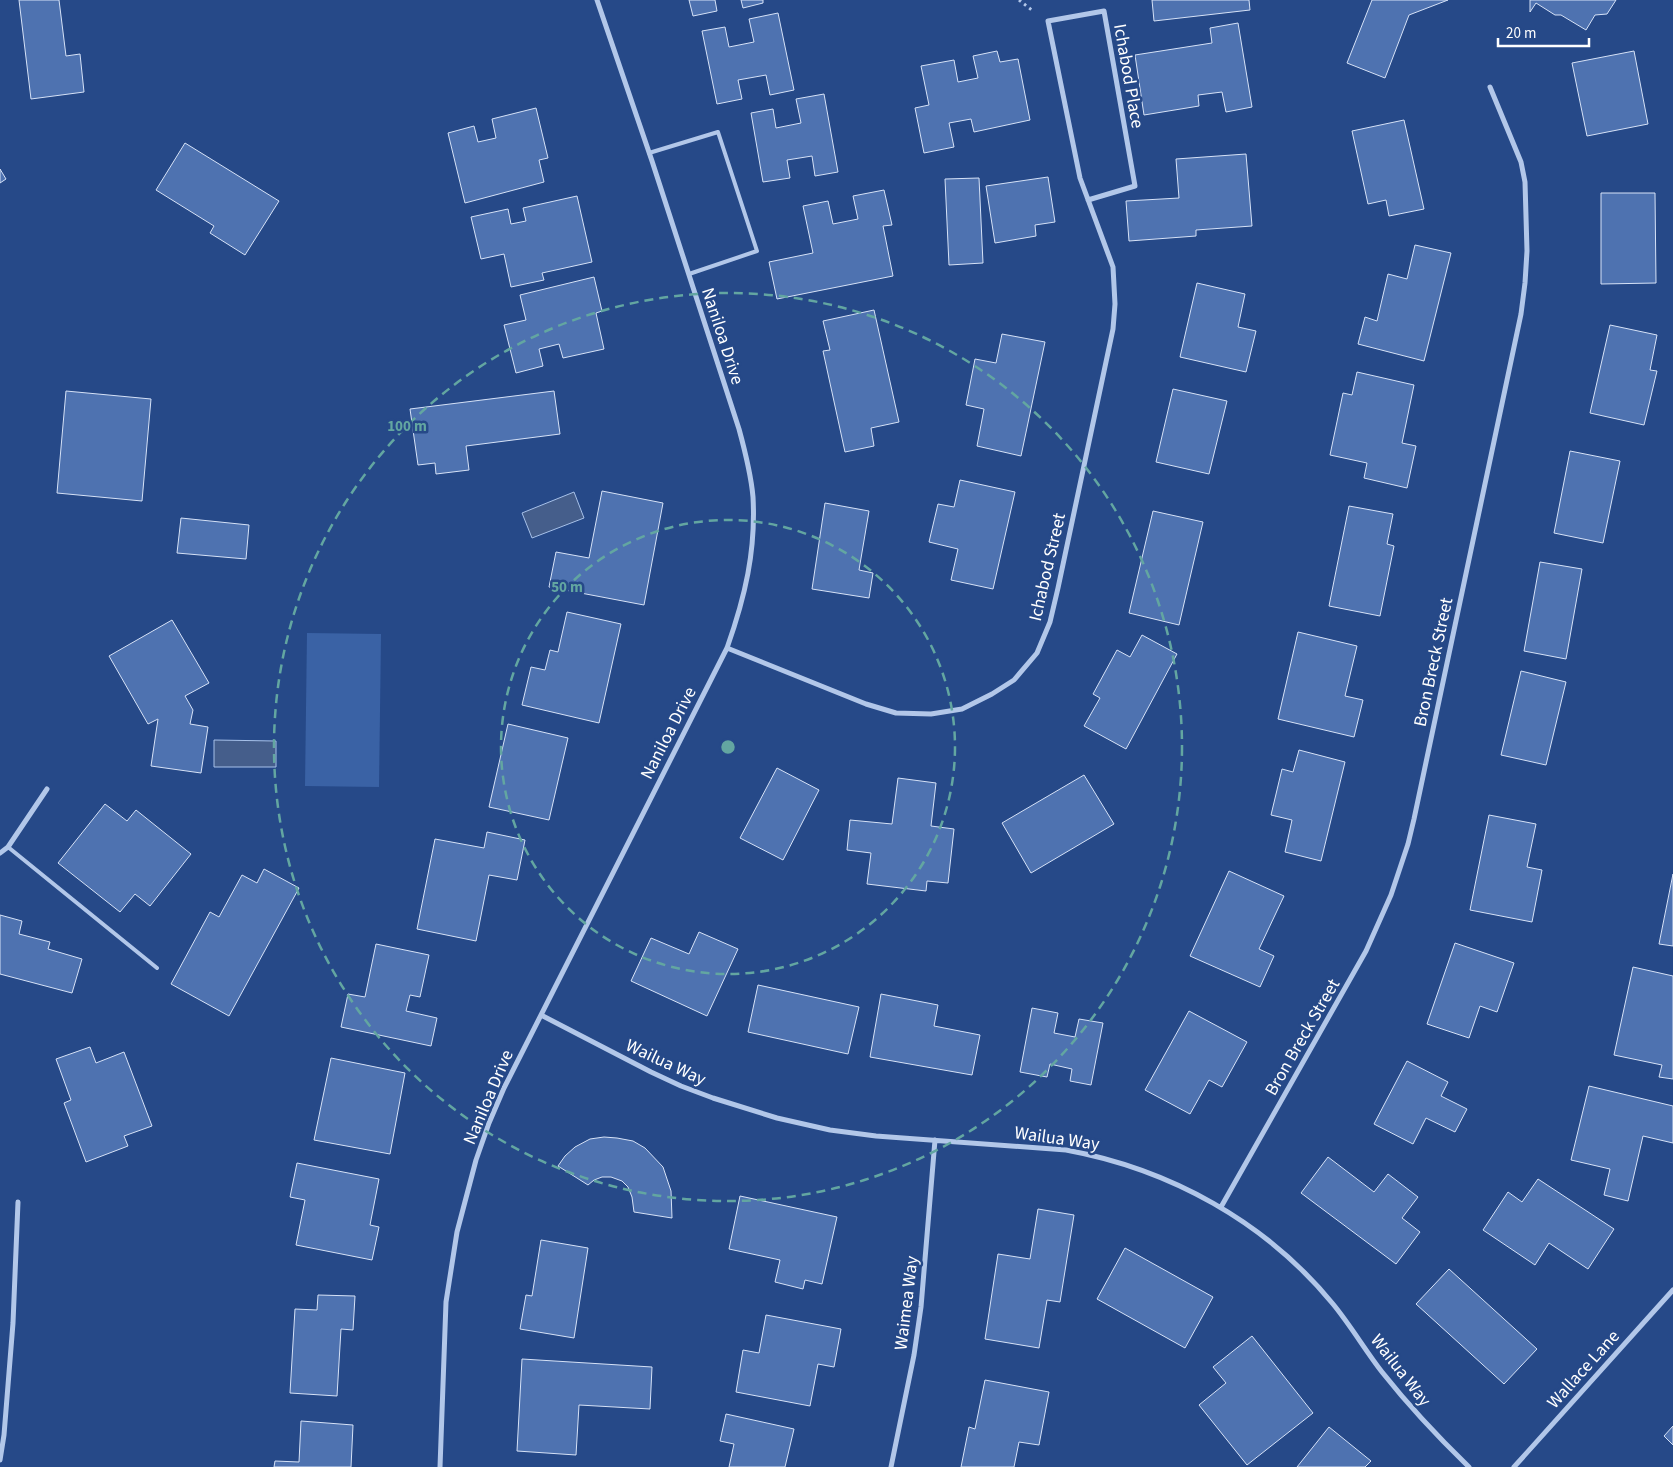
<svg xmlns="http://www.w3.org/2000/svg" width="1673" height="1467" viewBox="0 0 1673 1467" font-family="'Source Sans 3',sans-serif">
	<style>
		.green { fill: #3a62a5 }
		.water { fill: #455e8b; stroke: #a7c1e9 }
		.building { fill: #4e72b0; stroke: #d6e2f7 }
		.lines { fill: none; stroke-linecap: round; stroke-linejoin: round }
		.path { stroke: #b2c7e9; stroke-width: 3; stroke-dasharray: 2.5 4; stroke-linecap: butt }
		.service { stroke: #b2c7e9; stroke-width: 4 }
		.minor { stroke: #b2c7e9; stroke-width: 5 }
		.ring { fill: none; stroke: #63a6a1; stroke-width: 2.5; stroke-dasharray: 9 6 }
		.labels { text-anchor: middle; stroke-width: 5; stroke-linejoin: round; paint-order: stroke }
		.street-label { font-size: 18px; fill: #fff; stroke: #264988 }
		.centre { fill: #63a6a1; stroke: #264988; stroke-width: 2.5 }
		.ring-label { font-size: 15px; text-anchor: middle; font-weight: bold; fill: #63a6a1; stroke: #264988; stroke-width: 5; stroke-linejoin: round; paint-order: stroke }
	</style>
	<rect width="100%" height="100%" fill="#264988"/>
	<path class="green" d="M307 633 381 634 379 787 305 786Z"/>
	<path class="water" d="M574 492 584 518 532 538 522 513Z
		M214 740 276 741V767H214Z"/>
	<path class="building" d="M19 0H59L66 56 80 54 84 92 31 99Z
		M689 0H715L717 11 693 16Z
		M741 0H763V3L743 8Z
		M1152 0H1249L1250 10 1154 21Z
		M1372 0H1448L1409 15 1385 78 1347 63Z
		M1530 0H1616L1607 14 1595 15 1586 30 1561 15H1555L1536 3 1530 12Z
		M778 13 794 90 770 95 766 75 738 80 742 99 717 104 702 31 725 27 729 47 754 42 749 19Z
		M1238 23 1252 107 1226 112 1222 92 1198 95 1199 106 1144 115 1135 55 1212 43 1210 28Z
		M997 51 1000 62 1018 59 1030 120 974 132 971 119 949 123 954 147 924 153 915 108 929 105 921 66 954 60 958 82 978 78 973 56Z
		M1634 51 1648 124 1587 136 1572 63Z
		M824 94 838 172 815 176 812 156 787 160 790 178 763 182 751 113 773 109 776 128 801 123 796 99Z
		M536 108 548 158 539 160 544 182 465 203 448 133 474 126 478 142 496 138 492 119Z
		M1404 120 1424 209 1389 216 1386 200 1368 204 1352 131Z
		M185 143 279 201 245 255 210 233 214 226 156 190Z
		M1246 154 1252 226 1196 230V236L1129 241 1126 201 1179 198 1176 159Z
		M0 169 6 179 0 183Z
		M1048 177 1055 222 1035 225 1036 236 995 243 986 186Z
		M979 178 983 263 949 265 945 179Z
		M884 190 892 225 883 226 893 276 777 299 769 262 813 253 803 206 828 201 833 224 858 219 853 196Z
		M1601 193H1655L1656 283 1601 284Z
		M577 196 592 262 542 273 544 280 511 287 504 254 481 259 471 217 508 209 511 224 526 221 523 208Z
		M1415 245 1451 253 1424 361 1358 344 1365 317 1377 321 1388 274 1407 279Z
		M594 277 602 311 596 313 604 349 563 358 559 344 539 349 543 366 516 373 504 325 526 320 520 295Z
		M1197 283 1245 294 1238 327 1256 331 1246 372 1180 357Z
		M874 310 899 422 871 428 874 446 845 452 823 351 830 350 823 321Z
		M1610 325 1657 335 1650 370 1657 371 1644 425 1590 413Z
		M1002 334 1045 342 1021 456 977 446 984 409 966 405 975 359 996 363Z
		M1357 372 1414 385 1402 443 1416 446 1407 488 1364 478 1367 463 1330 455 1343 393 1352 395Z
		M1173 389 1227 401 1209 474 1156 462Z
		M66 391 151 399 142 501 57 493Z
		M554 391 560 434 466 446 469 470 436 474 435 463 418 465 410 409Z
		M1570 451 1620 461 1603 543 1554 533Z
		M960 480 1015 492 993 589 951 580 958 549 929 542 938 504 954 507Z
		M602 491 663 503 644 605 549 587 556 552 589 558Z
		M825 503 869 511 859 570 873 573 869 598 812 589Z
		M1349 506 1393 514 1387 544 1394 546 1380 616 1329 606Z
		M1153 511 1203 522 1179 625 1129 613Z
		M181 518 249 525 246 559 177 553Z
		M1540 562 1582 569 1566 659 1524 651Z
		M567 612 621 624 599 723 522 705 531 667 545 670 550 650 558 652Z
		M172 620 209 683 185 696 193 710 190 724 208 727 201 773 151 766 158 719 148 724 109 656Z
		M1298 632 1357 646 1345 696 1363 700 1354 737 1278 719Z
		M1142 635 1177 654 1126 749 1084 726 1100 698 1093 694 1117 650 1130 657Z
		M1521 671 1566 682 1546 765 1501 755Z
		M508 724 568 738 549 820 489 807Z
		M1299 750 1345 762 1321 861 1285 852 1292 820 1271 815 1282 769 1293 772Z
		M777 768 819 790 783 860 740 838Z
		M1084 775 1114 824 1031 873 1002 823Z
		M898 778 936 783 931 826 954 829 948 883 927 881 926 891 867 884 871 853 847 850 850 820 892 824Z
		M105 804 127 821 136 810 191 854 150 906 135 894 120 912 58 863Z
		M1489 815 1536 824 1527 867 1542 870 1532 922 1470 910Z
		M487 832 525 840 517 880 489 875 476 941 417 929 435 839 484 848Z
		M264 869 299 888 229 1016 171 984 210 912 219 917 242 875 257 883Z
		M1229 871 1284 896 1259 949 1274 956 1260 987 1190 956Z
		M1673 874V946L1659 944Z
		M0 915 22 921 19 934 50 942 48 949 82 959 72 993 0 974Z
		M699 932 738 949 707 1016 631 981 651 938 689 954Z
		M1455 943 1514 963 1497 1012 1480 1006 1469 1038 1427 1024Z
		M376 944 429 955 420 997 410 995 406 1011 437 1018 431 1046 341 1027 348 994 365 997Z
		M1633 967 1673 976V1079L1659 1077 1662 1065 1614 1055Z
		M758 985 859 1007 848 1054 748 1032Z
		M881 994 938 1005 934 1026 980 1035 972 1075 870 1057Z
		M1032 1008 1058 1013 1054 1033 1075 1037 1079 1019 1103 1023 1091 1085 1070 1081 1072 1069 1050 1064 1047 1077 1020 1072Z
		M1189 1011 1247 1042 1222 1087 1209 1080 1190 1114 1145 1090Z
		M90 1047 96 1063 124 1052 152 1126 124 1136 128 1146 86 1162 64 1103 71 1100 56 1059Z
		M331 1058 405 1073 390 1154 314 1140Z
		M1407 1061 1448 1082 1441 1096 1467 1109 1455 1132 1426 1118 1413 1144 1374 1124Z
		M1589 1086 1673 1106V1143L1643 1136 1628 1201 1604 1195 1610 1169 1571 1160Z
		M604 1137 617 1138 633 1141 645 1148 663 1167 671 1191 672 1218 634 1212 632 1197 628 1187 622 1181 611 1177H602L594 1180 588 1185 558 1166 565 1156 575 1147 590 1139Z
		M1328 1157 1374 1192 1388 1174 1418 1197 1402 1218 1420 1232 1396 1264 1301 1193Z
		M297 1163 379 1179 370 1225 379 1227 372 1260 296 1245 305 1200 290 1197Z
		M1538 1179 1614 1229 1588 1269 1549 1243 1535 1265 1483 1230 1508 1192 1522 1202Z
		M740 1196 837 1217 822 1284 805 1280 803 1289 775 1282 780 1260 729 1249Z
		M1038 1209 1074 1215 1060 1302 1047 1300 1039 1348 985 1339 998 1254 1030 1259Z
		M541 1240 588 1248 574 1338 520 1329 526 1295 532 1296Z
		M1125 1248 1213 1297 1185 1348 1097 1299Z
		M1449 1269 1537 1349 1504 1384 1416 1304Z
		M318 1295 355 1296 353 1330 341 1329 337 1396 290 1393 295 1309 317 1310Z
		M766 1315 841 1329 834 1367 818 1364 810 1406 736 1392 743 1350 759 1353Z
		M1252 1336 1313 1413 1247 1465 1199 1405 1226 1383 1213 1367Z
		M522 1359 652 1367 650 1409 579 1405 576 1455 517 1451Z
		M985 1380 1049 1392 1039 1445 1019 1442 1014 1467H961L969 1427 975 1429Z
		M726 1414 794 1429 785 1467H729L734 1444 720 1441Z
		M301 1421 353 1425 351 1467H274L275 1461 299 1462Z
		M1673 1426V1445L1664 1436Z
		M1329 1427 1371 1461 1365 1467H1297Z"/>
	<g class="lines">
		<path class="path" d="M1019 0 1033 11"/>
		<path class="service" d="M649 153 718 132 757 251 689 274
			M8 847 157 968"/>
		<path class="minor" d="M727 648 866 704 896 713 931 714 962 709 992 694 1014 680 1037 653 1050 622 1058 588 1113 329 1115 304 1113 267 1080 178 1048 21 1104 11 1135 186 1088 200
			M0 853 8 847 47 789
			M541 1015 651 1072 681 1086 713 1098 777 1118 830 1130 876 1136 1066 1150C1170 1169 1266 1222 1333 1304 1351 1326 1365 1350 1382 1372 1409 1406 1438 1437 1469 1467
			M1221 1207 1366 951 1391 895 1408 844 1414 819 1521 314 1525 283 1527 251 1525 182 1521 162 1490 87
			M0 1460 4 1435 13 1323 18 1202
			M440 1467 446 1302 457 1232 476 1160 489 1123 504 1088 727 648C745 597 756 551 753 497 751 474 745 451 739 429L652 161 597 0
			M891 1467 914 1355 921 1307 935 1140
			M1514 1467 1673 1290"/>
	</g>
	<g class="ring">
		<circle cx="728" cy="747" r="227"/>
		<circle cx="728" cy="747" r="454"/>
	</g>
	<g class="labels">
		<g class="street-label">
			<text transform="translate(1129 76) rotate(80)" y="6">Ichabod Place</text>
			<text transform="translate(723 336) rotate(72)" y="6">Naniloa Drive</text>
			<text transform="translate(1047 567) rotate(-77)" y="6">Ichabod Street</text>
			<text transform="translate(1433 662) rotate(-78)" y="6">Bron Breck Street</text>
			<text transform="translate(668 733) rotate(-63)" y="6">Naniloa Drive</text>
			<text transform="translate(1302 1037) rotate(-60)" y="6">Bron Breck Street</text>
			<text transform="translate(666 1062) rotate(25)" y="6">Wailua Way</text>
			<text transform="translate(488 1097) rotate(-67)" y="6">Naniloa Drive</text>
			<text transform="translate(1057 1138) rotate(8)" y="6">Wailua Way</text>
			<text transform="translate(906 1303) rotate(-83)" y="6">Waimea Way</text>
			<text transform="translate(1583 1369) rotate(-48)" y="6">Wallace Lane</text>
			<text transform="translate(1401 1370) rotate(52)" y="6">Wailua Way</text>
		</g>
	</g>
	<circle cx="728" cy="747" r="8" class="centre"/>
	<g class="ring-label">
		<text x="407" y="431">100 m</text>
		<text x="567" y="592">50 m</text>
	</g>
	<path d="M1498 38v8h91v-8" fill="none" stroke="#ffffff" stroke-width="2.5"/>
	<text x="1506" y="38" font-size="15" fill="#ffffff" stroke="#264988" stroke-width="4" paint-order="stroke">20 m</text>
</svg>
